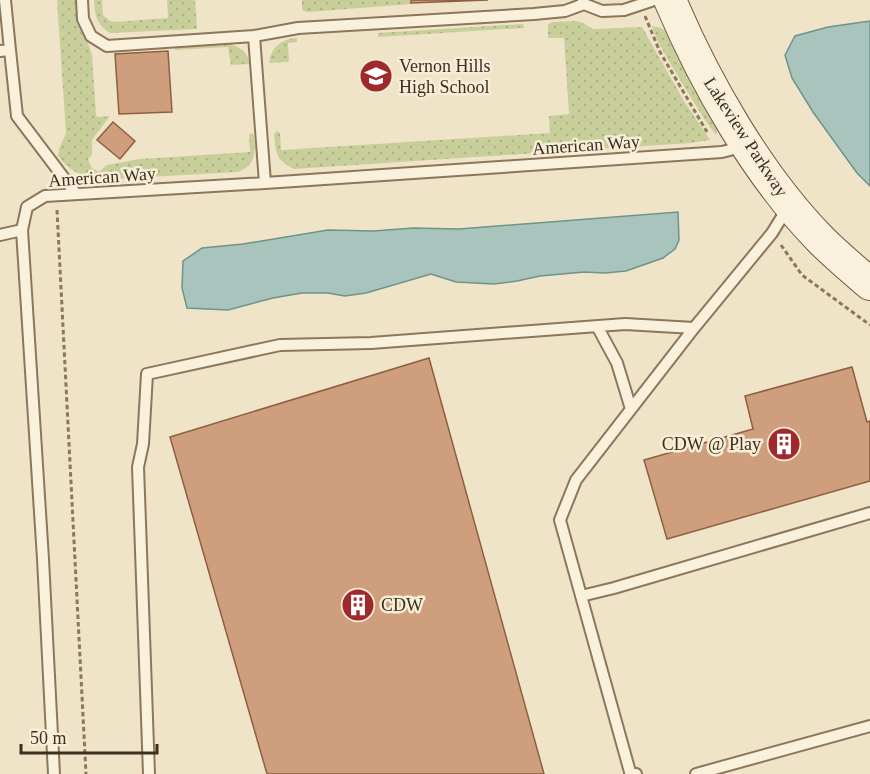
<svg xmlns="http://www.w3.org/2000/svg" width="870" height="774" viewBox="0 0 870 774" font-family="Georgia,serif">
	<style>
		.grass { fill: url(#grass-dots) }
		.water { fill: #a9c4bc; stroke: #6f938a; stroke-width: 1.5 }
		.building { fill: #cf9f7d; stroke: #8d5f41; stroke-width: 1.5 }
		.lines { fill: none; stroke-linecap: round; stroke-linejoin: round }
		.lane-casing { stroke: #8d765c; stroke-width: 14 }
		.secondary-casing { stroke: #6f573f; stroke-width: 34 }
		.path { stroke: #8d765c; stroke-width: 3; stroke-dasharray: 4.5 3; stroke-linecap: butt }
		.lane { stroke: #faf1dc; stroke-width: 10 }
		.secondary { stroke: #faf1dc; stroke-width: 32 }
		.labels { text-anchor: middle; stroke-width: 5; stroke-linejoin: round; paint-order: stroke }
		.poi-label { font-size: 18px; fill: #3d2e20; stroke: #f7eed8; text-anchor: start }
		.street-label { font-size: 18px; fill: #3d2e20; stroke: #f7eed8 }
	</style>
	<defs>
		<pattern id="grass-dots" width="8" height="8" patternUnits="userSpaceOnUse" patternTransform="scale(1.5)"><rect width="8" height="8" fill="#c9cf9b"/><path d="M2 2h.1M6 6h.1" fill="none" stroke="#aeb285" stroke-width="1.8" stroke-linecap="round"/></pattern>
	</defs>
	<rect width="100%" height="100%" fill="#f0e4c8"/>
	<path class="grass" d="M57 0H76L77 23 82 33 86 37 92 55 96 114 97 117 110 116 92 140V155L88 159 92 168 99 172 107 165 140 159 250 152 249 135 251 133 254 135C255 153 257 164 238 172L113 179V175H108L107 180C87 179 71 173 58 156L59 149 66 133Z
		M94 0H102L103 15 110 21 114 22 168 18 167 0H195L197 29 110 33C96 24 95 16 94 0Z
		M302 0H410L411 4 309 12 304 11 302 9Z
		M576 21 583 23 593 29 642 27 684 101 710 140 691 143 294 169C276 160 276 154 274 135L275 133 277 131 280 133 281 150 550 133 549 116 569 114 564 38H548V24L553 22Z
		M523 24 524 28 378 37V33Z
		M652 26 661 28 671 35 719 126 716 135C700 114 687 91 673 68 665 54 657 42 652 26Z
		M297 38V42L288 43 289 60 288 62 269 63C271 47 281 39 297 38Z
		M228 43C240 47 247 51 250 64L231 65 228 47 175 50V46Z"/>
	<path class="water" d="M870 21V186L857 173 813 112 792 78 785 55 795 36 828 27Z
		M678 212 679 240 675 249 663 258 626 271 605 273 584 272 540 276 517 281 494 284 456 282 431 274 366 293 345 296 328 293H302L273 298 228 310 187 308 182 288 183 261 202 248 243 244 328 230 374 231 413 228 459 229Z"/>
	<path class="building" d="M411 0H488L411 3Z
		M168 51 172 112 119 114 115 54Z
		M113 122 135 141 120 159 97 140Z
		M429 358 544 774H267L170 437Z
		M852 367 867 422 870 421V481L667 539 644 460 753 429 745 396Z"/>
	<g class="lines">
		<defs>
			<path id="lane" d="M5 0 10 50
				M82 0 83 19 91 36 107 46 254 36 298 28 534 14 565 11 584 4
				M583 0 584 4 602 11 624 10 654 0
				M254 36 265 183
				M0 51 10 50 17 116 76 194
				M0 235 22 230
				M597 326 617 363 631 409
				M581 596 614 588 870 513
				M54 774 43 559 22 230 27 207 45 196 265 183 722 152 745 146
				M149 774 138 467 143 444 147 374 280 345 371 343 625 324 694 328
				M636 774 630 772 560 520 576 480 694 328 772 233 788 207
				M696 774 870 726"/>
			<path id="secondary" d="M670 0C705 83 758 176 822 241 837 256 854 270 870 284"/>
		</defs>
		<use href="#lane" class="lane-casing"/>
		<use href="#secondary" class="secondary-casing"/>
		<path class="path" d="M645 16 660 52 707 132
			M57 210 86 774
			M781 245 802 275 870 325"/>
		<use href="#lane" class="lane"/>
		<use href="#secondary" class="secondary"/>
	</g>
	<defs>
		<symbol id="school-disc" viewBox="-11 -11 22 22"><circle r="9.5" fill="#9e2a2b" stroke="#f7eed8"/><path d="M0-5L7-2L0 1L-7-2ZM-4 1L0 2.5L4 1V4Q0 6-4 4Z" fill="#fff"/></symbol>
		<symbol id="building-disc" viewBox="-11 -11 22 22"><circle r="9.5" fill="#9e2a2b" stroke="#f7eed8"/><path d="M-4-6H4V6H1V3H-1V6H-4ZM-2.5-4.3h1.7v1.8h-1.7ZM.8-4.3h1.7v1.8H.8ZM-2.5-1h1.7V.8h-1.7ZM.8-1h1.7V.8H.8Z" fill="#fff"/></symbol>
	</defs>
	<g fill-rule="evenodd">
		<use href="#school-disc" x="357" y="57" width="38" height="38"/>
		<use href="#building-disc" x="765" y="425" width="38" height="38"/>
		<use href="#building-disc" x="339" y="586" width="38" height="38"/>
	</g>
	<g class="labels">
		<g class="poi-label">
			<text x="399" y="72">Vernon Hills<tspan x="399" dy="21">High School</tspan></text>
			<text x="761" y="450" text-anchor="end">CDW @ Play</text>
			<text x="381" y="611">CDW</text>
		</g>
		<g class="street-label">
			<text transform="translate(746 137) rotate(57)" y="6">Lakeview Parkway</text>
			<text transform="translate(586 145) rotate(-4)" y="6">American Way</text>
			<text transform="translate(102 177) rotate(-4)" y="6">American Way</text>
		</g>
	</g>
	<path d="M21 744v9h136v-9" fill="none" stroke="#3d2e20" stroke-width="3"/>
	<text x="30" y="744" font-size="18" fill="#3d2e20" stroke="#f7eed8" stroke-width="4.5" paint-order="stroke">50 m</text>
</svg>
